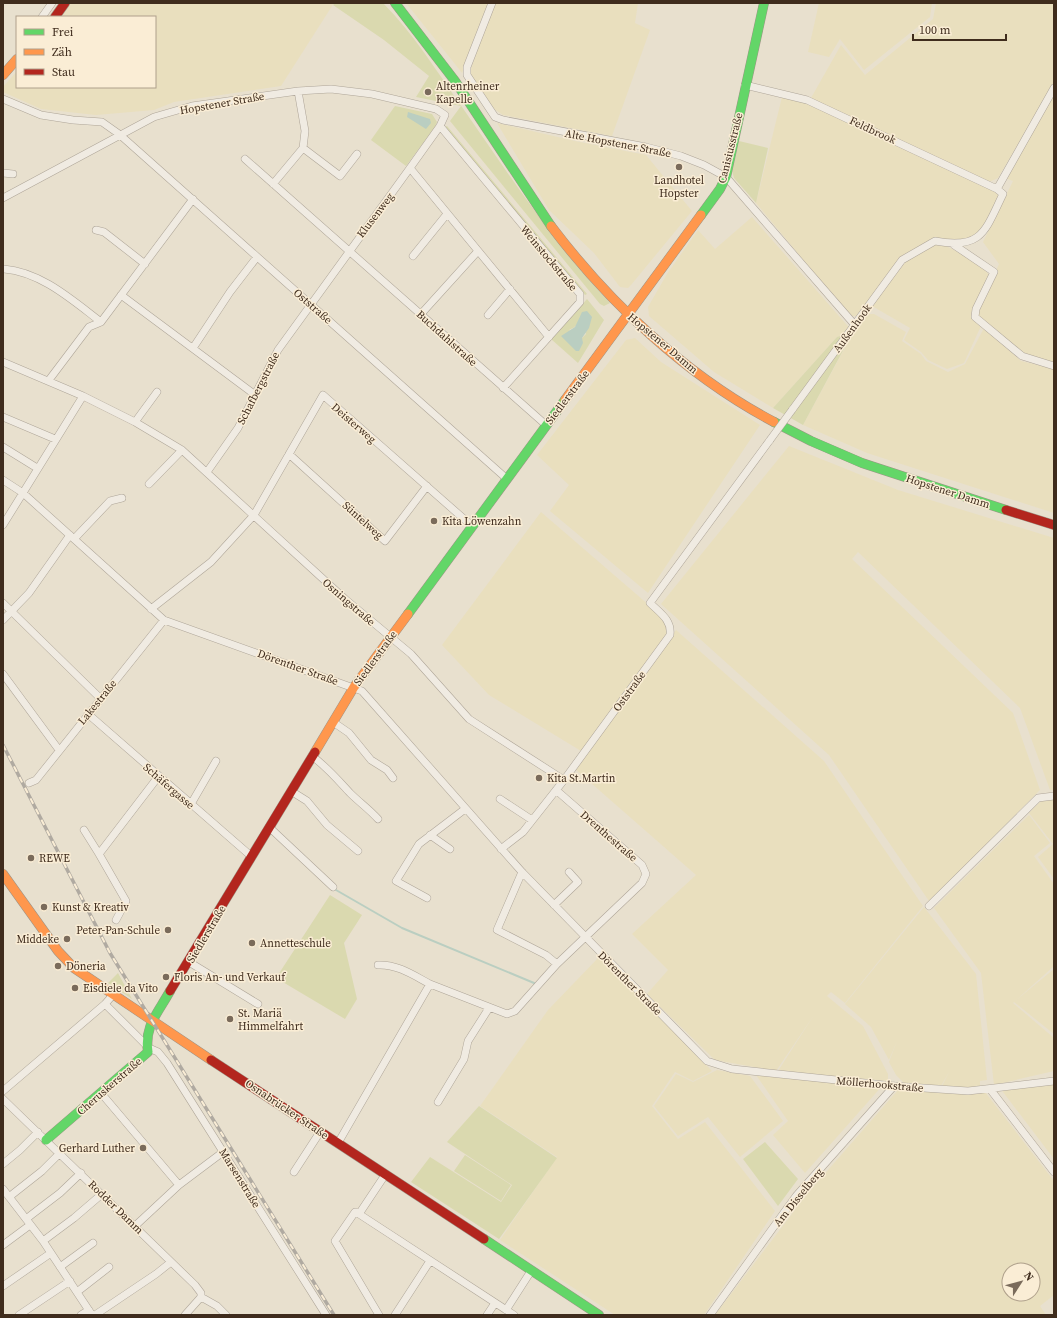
<svg xmlns="http://www.w3.org/2000/svg" width="1057" height="1318" viewBox="0 0 1057 1318" font-family="'Source Serif 4',serif">
	<style>
		.farmland { fill: #e9dfbe; fill-rule: evenodd }
		.green { fill: #dad9af; fill-rule: evenodd }
		.water { fill: #bacec1 }
		.lines { fill: none; stroke-linecap: round; stroke-linejoin: round }
		.stream { stroke: #bacec1; stroke-width: 2 }
		.street-casing { stroke: #aea598; stroke-width: 8 }
		.fast-casing { stroke: #9e9487; stroke-width: 10 }
		.slow-casing { stroke: #9e9487; stroke-width: 10 }
		.jam-casing { stroke: #9e9487; stroke-width: 10 }
		.street { stroke: #f0ebe2; stroke-width: 7 }
		.fast { stroke: #63d668; stroke-width: 9 }
		.slow { stroke: #ff974d; stroke-width: 9 }
		.jam { stroke: #b3261e; stroke-width: 9 }
		.rail-casing { stroke: #b0aaa1; stroke-width: 3.5 }
		.rail { stroke: #faedd5; stroke-width: 2; stroke-dasharray: 6; stroke-linecap: butt }
		.street-bridge-casing { stroke: #aea598; stroke-width: 8; stroke-linecap: butt }
		.street-bridge { stroke: #f0ebe2; stroke-width: 7 }
		.poi-dot { fill: #7a6b5b; stroke: #faedd5; stroke-width: 1.5 }
		.labels { text-anchor: middle; stroke-width: 3; stroke-linejoin: round; paint-order: stroke }
		.poi-label { font-size: 11px; fill: #3f2c1d; stroke: #faedd5; text-anchor: start }
		.street-label { font-size: 11px; fill: #3f2c1d; stroke: #faedd5 }
	</style>
	<rect width="100%" height="100%" fill="#e8e0ce"/>
	<path class="farmland" d="M71 3H334L281 86 174 102 154 110 96 115 41 109 3 92V87L17 71V87H155V17H60Z
		M406 3H490L462 73 455 64Z
		M493 3H638L635 23 650 30 612 136 503 115 491 107 472 78 470 72Z
		M819 3H932L930 17 864 70 840 39 829 57 808 52Z
		M936 3H1054V83L998 178 987 183 811 98 841 45 865 75 933 19Z
		M1054 89V366L1022 356 975 317 999 264 983 242 1013 181 1005 178Z
		M782 97 808 104 1000 193 983 227 972 237 956 241H935L902 260 868 306 856 316H850L756 203Z
		M497 123 575 141 646 155 692 211 631 285 628 288 620 287 594 253 549 210Z
		M752 217 853 332 866 314H874L906 332 902 341 921 354 926 361 948 372 965 364 984 328 1021 361 1054 369V513L867 453 803 425 853 333 837 337 773 408 714 372 649 316 648 307 667 274 698 230 715 249Z
		M934 245 946 246 958 252 984 269 989 275 971 313 974 320 981 326 964 363 947 369 928 360 921 352 904 340 910 328 872 306 907 260Z
		M635 338 661 362 760 425 648 593 550 511 569 485 537 455 626 340Z
		M789 446 898 490 1054 538V790H1050L1020 708 858 552 852 559 1013 713 1040 790 929 901 829 755 661 604Z
		M541 512 650 606 668 625 667 635 581 751 489 695 442 645Z
		M676 630 824 761 923 906 845 1003 831 992 827 996 863 1026 888 1074V1081L778 1071 814 1015 776 1071 715 1060 647 994 668 970 632 934 696 875 575 769Z
		M1054 799V879L1038 857 1053 844 1029 813 1042 800Z
		M1029 815 1050 843 1034 856 1054 884V966L1013 1003 1054 1038V1071L994 1085 981 973 934 908Z
		M924 907 976 974 987 1080 980 1081V1087L967 1088 942 1086 949 1072 941 1086 905 1084 896 1075 889 1062 897 1041 889 1060 871 1027 845 1004Z
		M600 956 712 1071 693 1081 675 1072 652 1106 678 1139 705 1122 775 1211 704 1315H615L500 1240 557 1157 480 1106 548 1010Z
		M1054 969V1034L1014 1002Z
		M717 1070 750 1076 783 1121 740 1157 708 1117 678 1136 654 1106 676 1074 693 1082Z
		M754 1072 883 1085 805 1173 773 1135 788 1121Z
		M1054 1083V1159L1000 1088Z
		M898 1090 985 1092 1054 1181V1295L1040 1306 1046 1315H715L807 1194ZM1009 1270H1033V1294H1009Z"/>
	<path class="green" d="M335 3H383C414 34 437 72 462 107 509 175 554 243 610 303L604 306 600 304 450 121 461 106 416 97 429 76 384 40 333 5Z
		M395 106 432 114 437 122 435 127 406 166 371 140Z
		M447 126 587 294 585 295 445 127Z
		M739 141 768 148 756 203 734 178 732 171Z
		M587 299 604 320 578 363 551 339ZM580 316 586 334 582 338 569 330C576 327 579 324 580 316Z
		M853 332 803 425 773 408 837 337Z
		M330 895 362 915 344 943 357 999 345 1019 276 978Z
		M118 973 132 999 108 983Z
		M479 1106 557 1158 499 1239 411 1182 430 1157 501 1202 512 1185 447 1142Z
		M765 1142 798 1179 778 1206 743 1159Z
		M465 1155 511 1185 501 1201 454 1171Z"/>
	<path class="water" d="M408 112 430 119 431 123 426 129 407 117Z
		M587 311 592 317 589 328 582 338 583 343 579 351H576L561 336 575 327 582 312Z"/>
	<g class="lines">
		<path class="stream" d="M336 890 402 928 534 983"/>
		<defs>
			<path id="street" d="M492 3 467 67V75L495 117 503 120 646 147 681 156 704 165 726 177 854 324
				M42 17 52 3
				M745 85 807 100 997 189
				M3 99 41 115 73 120 102 122 119 134 507 479
				M440 126 580 294V302L503 388
				M303 148 340 176 357 154
				M245 159 546 425
				M410 168 549 337
				M3 173 13 174
				M273 184 303 148 305 131 298 91
				M3 198 154 117 192 106 298 91 331 89 372 94 436 109 445 115 440 126 410 168 278 350 238 428 207 472
				M96 230 104 232 145 264
				M954 245 994 272 976 309 975 317 1022 356 1054 366
				M413 256 447 214
				M4 269C41 272 72 300 101 322
				M121 295 254 394
				M421 314 478 251
				M488 315 510 289
				M193 348 230 292 257 257
				M3 362 83 396 135 422 182 450 345 599 411 654 469 719 564 780
				M49 380 89 327 101 322 193 199
				M792 410 902 260 935 241C982 250 985 231 1003 194L997 189 1054 88
				M3 417 55 439
				M135 422 157 392
				M3 447 37 468
				M289 454 385 541 427 486
				M3 480 23 493 164 620 362 691 522 872 707 1061 732 1069 894 1086 968 1091 1054 1081
				M149 484 182 450
				M3 525 83 396
				M74 539 110 501 122 498
				M3 603 100 698
				M151 609 211 562 254 515 323 395 472 526
				M3 620 29 593 70 535
				M3 674 59 750
				M88 714 251 856
				M333 722 349 733 371 760 387 770 393 778
				M312 756C327 767 338 780 350 793 359 802 369 809 378 819
				M29 783 36 780 164 620
				M291 791 307 801 327 825 358 851
				M500 799 532 820
				M191 804 216 761
				M269 827 333 887
				M84 830 99 854
				M430 835 450 849
				M501 849 523 832 564 780 670 635C672 620 660 613 650 603L770 440
				M522 872 497 930 546 955 557 964
				M427 898 396 881 419 844 465 809
				M554 905 578 882 569 872
				M929 906 1038 798 1054 796
				M116 920 126 901 99 854 158 777
				M189 962 258 1004
				M378 965C397 964 413 975 430 984
				M105 1004 149 1048 158 1052 167 1063 326 1315
				M990 1089 1054 1172
				M3 1091 105 1004 112 996
				M101 1093 179 1185
				M3 1099 195 1285 201 1293V1297
				M438 1102 464 1059 468 1041 489 1008
				M338 1143 430 984 507 1014 515 1011 557 964 642 883 646 874 642 865 556 790
				M3 1164 20 1150 38 1132
				M294 1172 320 1132
				M3 1189 43 1241 92 1315
				M9 1197 42 1171 60 1153
				M359 1214 514 1315
				M26 1219 60 1193 81 1173
				M135 1226 179 1185 223 1152
				M43 1241 74 1218 102 1194
				M3 1245 30 1225
				M60 1267 93 1243
				M3 1286 51 1253
				M77 1292 109 1267
				M201 1297 217 1306 226 1315
				M506 1310 531 1271
				M19 1315 70 1281
				M81 1315 89 1310
				M95 1315 156 1274 171 1262
				M185 1315 201 1297
				M379 1315 335 1241 355 1212 359 1214 385 1175
				M395 1315 430 1261
				M487 1315 495 1303
				M710 1315 796 1196 894 1086"/>
			<path id="fast" d="M395 3 455 81 551 226
				M701 215 720 189 726 177 764 3
				M774 422 811 441 862 463 1006 510
				M408 614 565 400
				M46 1140 148 1052C144 1026 158 1013 170 991
				M484 1239 599 1315"/>
			<path id="slow" d="M3 75 17 59
				M551 226C610 304 687 376 774 422
				M565 400 701 215
				M315 752 354 687 408 614
				M3 874 58 951 74 968 211 1060"/>
			<path id="jam" d="M55 17 65 3
				M1006 510 1054 525
				M170 991 315 752
				M211 1060 484 1239"/>
		</defs>
		<use href="#street" class="street-casing"/>
		<use href="#fast" class="fast-casing"/>
		<use href="#slow" class="slow-casing"/>
		<use href="#jam" class="jam-casing"/>
		<use href="#street" class="street"/>
		<use href="#fast" class="fast"/>
		<use href="#slow" class="slow"/>
		<use href="#jam" class="jam"/>
		<defs>
			<path id="rail" d="M3 745 110 953 334 1315"/>
		</defs>
		<use href="#rail" class="rail-casing"/>
		<use href="#rail" class="rail"/>
		<defs>
			<path id="street-bridge" d="M770 440 792 410"/>
		</defs>
		<use href="#street-bridge" class="street-bridge-casing"/>
		<use href="#street-bridge" class="street-bridge"/>
	</g>
	<g class="poi-dot">
		<circle cx="428" cy="92" r="4"/>
		<circle cx="679" cy="167" r="4"/>
		<circle cx="434" cy="521" r="4"/>
		<circle cx="539" cy="778" r="4"/>
		<circle cx="31" cy="858" r="4"/>
		<circle cx="44" cy="907" r="4"/>
		<circle cx="168" cy="930" r="4"/>
		<circle cx="67" cy="939" r="4"/>
		<circle cx="252" cy="943" r="4"/>
		<circle cx="58" cy="966" r="4"/>
		<circle cx="166" cy="977" r="4"/>
		<circle cx="75" cy="988" r="4"/>
		<circle cx="230" cy="1019" r="4"/>
		<circle cx="143" cy="1148" r="4"/>
	</g>
	<g class="labels">
		<g class="poi-label">
			<text x="436" y="90">Altenrheiner<tspan x="436" dy="13">Kapelle</tspan></text>
			<text x="679" y="184" text-anchor="middle">Landhotel<tspan x="679" dy="13">Hopster</tspan></text>
			<text x="442" y="525">Kita Löwenzahn</text>
			<text x="547" y="782">Kita St.Martin</text>
			<text x="39" y="862">REWE</text>
			<text x="52" y="911">Kunst &amp; Kreativ</text>
			<text x="160" y="934" text-anchor="end">Peter-Pan-Schule</text>
			<text x="59" y="943" text-anchor="end">Middeke</text>
			<text x="260" y="947">Annetteschule</text>
			<text x="66" y="970">Döneria</text>
			<text x="174" y="981">Floris An- und Verkauf</text>
			<text x="83" y="992">Eisdiele da Vito</text>
			<text x="238" y="1017">St. Mariä<tspan x="238" dy="13">Himmelfahrt</tspan></text>
			<text x="135" y="1152" text-anchor="end">Gerhard Luther</text>
		</g>
		<g class="street-label">
			<text transform="translate(222 103) rotate(-10)" y="4">Hopstener Straße</text>
			<text transform="translate(873 130) rotate(25)" y="4">Feldbrook</text>
			<text transform="translate(618 143) rotate(11)" y="4">Alte Hopstener Straße</text>
			<text transform="translate(730 148) rotate(-76)" y="4">Canisiusstraße</text>
			<text transform="translate(375 215) rotate(-53)" y="4">Klusenweg</text>
			<text transform="translate(549 258) rotate(50)" y="4">Weinstockstraße</text>
			<text transform="translate(313 306) rotate(41)" y="4">Oststraße</text>
			<text transform="translate(852 328) rotate(-54)" y="4">Außenhook</text>
			<text transform="translate(447 338) rotate(42)" y="4">Buchdahlstraße</text>
			<text transform="translate(663 343) rotate(40)" y="4">Hopstener Damm</text>
			<text transform="translate(258 388) rotate(-63)" y="4">Schafbergstraße</text>
			<text transform="translate(567 397) rotate(-53)" y="4">Siedlerstraße</text>
			<text transform="translate(354 423) rotate(41)" y="4">Deisterweg</text>
			<text transform="translate(948 491) rotate(18)" y="4">Hopstener Damm</text>
			<text transform="translate(363 520) rotate(42)" y="4">Süntelweg</text>
			<text transform="translate(349 602) rotate(41)" y="4">Osningstraße</text>
			<text transform="translate(375 658) rotate(-54)" y="4">Siedlerstraße</text>
			<text transform="translate(298 667) rotate(20)" y="4">Dörenther Straße</text>
			<text transform="translate(629 691) rotate(-54)" y="4">Oststraße</text>
			<text transform="translate(97 702) rotate(-51)" y="4">Lakestraße</text>
			<text transform="translate(169 786) rotate(41)" y="4">Schäfergasse</text>
			<text transform="translate(609 836) rotate(41)" y="4">Drenthestraße</text>
			<text transform="translate(206 934) rotate(-59)" y="4">Siedlerstraße</text>
			<text transform="translate(630 983) rotate(45)" y="4">Dörenther Straße</text>
			<text transform="translate(880 1084) rotate(5)" y="4">Möllerhookstraße</text>
			<text transform="translate(109 1086) rotate(-41)" y="4">Cheruskerstraße</text>
			<text transform="translate(287 1109) rotate(34)" y="4">Osnabrücker Straße</text>
			<text transform="translate(240 1178) rotate(58)" y="4">Marsenstraße</text>
			<text transform="translate(798 1197) rotate(-51)" y="4">Am Disselberg</text>
			<text transform="translate(116 1207) rotate(44)" y="4">Rodder Damm</text>
		</g>
	</g>
	<rect width="1057" height="1318" fill="none" stroke="#3f2c1d" stroke-width="8"/>
	<rect x="16" y="16" width="140" height="72" fill="#faedd5" stroke="#afa08b"/>
	<rect x="24" y="29" width="20" height="6" fill="#63d668" stroke="#afa08b"/>
	<text x="52" y="36" font-size="12" fill="#3f2c1d">Frei</text>
	<rect x="24" y="49" width="20" height="6" fill="#ff974d" stroke="#afa08b"/>
	<text x="52" y="56" font-size="12" fill="#3f2c1d">Zäh</text>
	<rect x="24" y="69" width="20" height="6" fill="#b3261e" stroke="#afa08b"/>
	<text x="52" y="76" font-size="12" fill="#3f2c1d">Stau</text>
	<g transform="translate(1021 1282) rotate(54)"><circle r="19" fill="#faedd5" stroke="#afa08b"/>
	<path d="M0-3L7 15L0 10L-7 15Z" fill="#7a6b5b"/>
	<text y="-6" font-size="11" font-weight="bold" text-anchor="middle" fill="#3f2c1d">N</text>
	</g>
	<path d="M913 34v6h93v-6" fill="none" stroke="#3f2c1d" stroke-width="2"/>
	<text x="919" y="34" font-size="12" fill="#3f2c1d" stroke="#faedd5" stroke-width="3" paint-order="stroke">100 m</text>
</svg>
